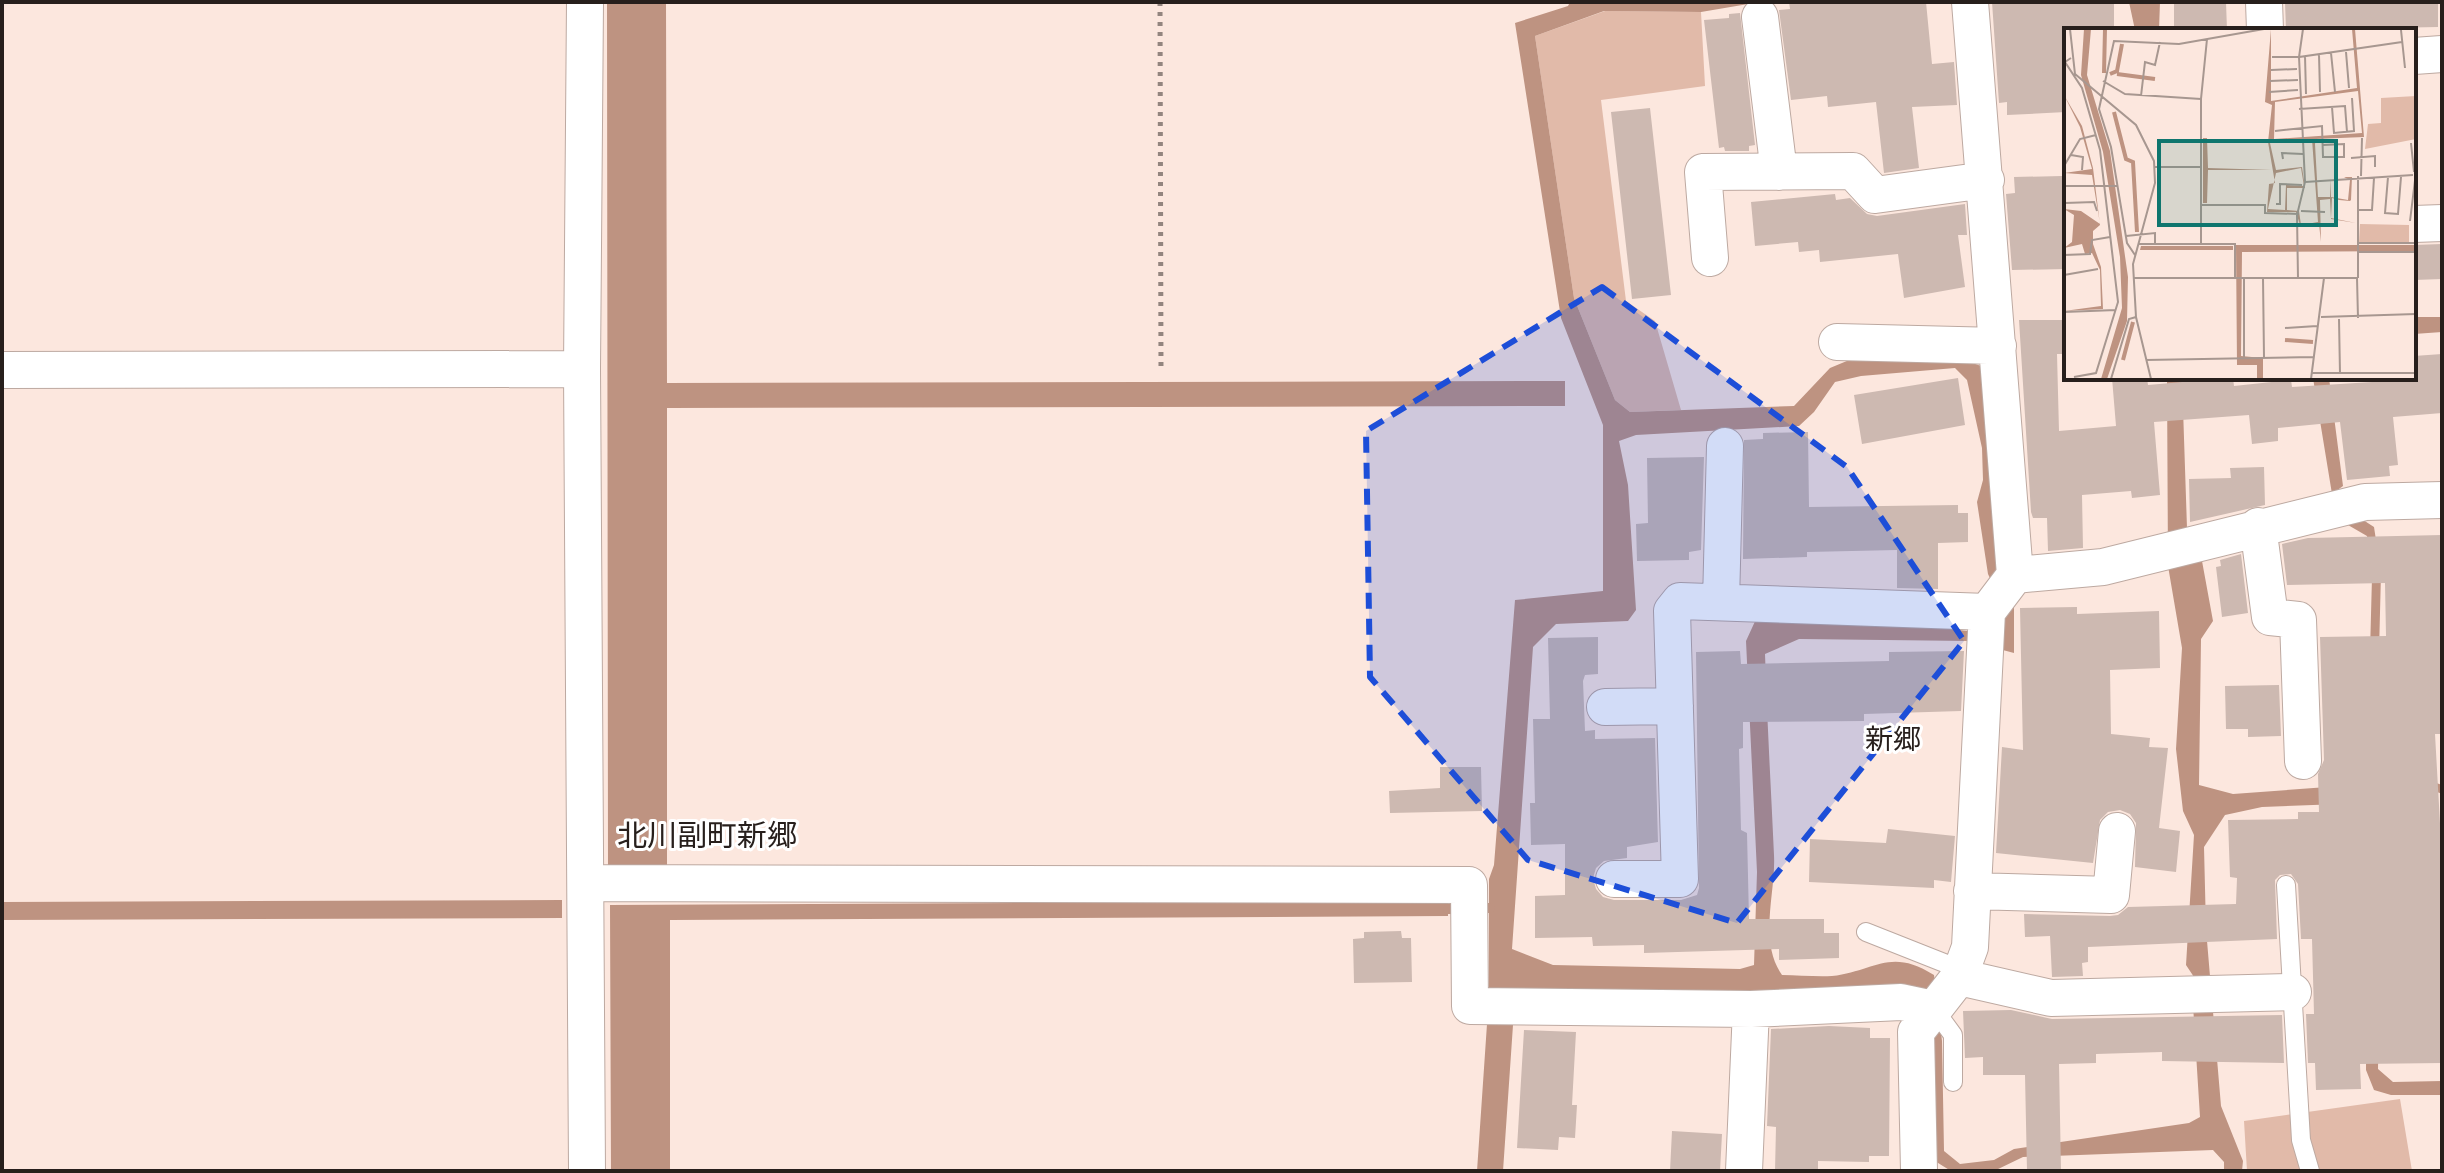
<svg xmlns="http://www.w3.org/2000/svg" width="2444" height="1173" viewBox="0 0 2444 1173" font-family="Poppins,'Noto Sans JP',sans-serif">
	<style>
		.green { fill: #e1baa9 }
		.water { fill: #be9381; fill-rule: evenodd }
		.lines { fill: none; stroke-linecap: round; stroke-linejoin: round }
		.stream { stroke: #be9381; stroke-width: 10 }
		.building { fill: #cdb9b1 }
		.lane-casing { stroke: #bda9a1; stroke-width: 20 }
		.street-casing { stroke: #bda9a1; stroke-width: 38 }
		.path { stroke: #93857f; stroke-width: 5; stroke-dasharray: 4 6; stroke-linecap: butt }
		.lane { stroke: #fff; stroke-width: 18 }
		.street { stroke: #fff; stroke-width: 36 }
		.marked { fill: #1d4ed8; fill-opacity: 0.2; stroke: #1d4ed8; stroke-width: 6; stroke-dasharray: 16 10; stroke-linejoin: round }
		.labels { text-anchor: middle; stroke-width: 6; stroke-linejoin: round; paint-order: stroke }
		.neighbourhood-label { font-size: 28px; fill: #271f1c; stroke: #fff }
		.quarter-label { font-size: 30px; fill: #271f1c; stroke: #fff }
		.inset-river { fill: none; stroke: #be9381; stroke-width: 4 }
		.inset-road { fill: none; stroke: #a79790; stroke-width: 2 }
		.view { fill: #0f766e; fill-opacity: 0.15; stroke: #0f766e; stroke-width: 4 }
		.inset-edge { fill: none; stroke: #271f1c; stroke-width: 4 }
	</style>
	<rect width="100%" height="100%" fill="#fce7de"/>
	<path class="green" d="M1605 11 1701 12 1705 86 1601 100 1626 301 1655 321 1681 410 1630 412 1615 400 1574 298 1535 36Z
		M2400 1099 2412 1171H2247L2244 1121Z"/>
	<path class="water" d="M607 2H666L667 383 1565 381V406L667 408V865H608Z
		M1570 2H1760L1701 12 1604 11 1535 36 1574 298 1615 400 1630 412 1794 406 1830 368 1854 358 1949 355 1984 367 2014 600V653L1969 641 1799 639 1765 654C1767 721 1771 788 1774 855 1776 893 1758 941 1782 975 1798 975 1816 977 1832 976 1875 971 1890 947 1934 975L1942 1041 1944 1151 1960 1164 1994 1160 2014 1149 2189 1123 2200 1117 2193 1005 2196 980 2186 965 2194 835 2183 811 2176 749 2182 648 2168 566 2167 378H2182L2187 528 2202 561 2213 621 2201 639 2199 785 2233 794 2341 786 2369 690 2372 577 2367 536 2348 525 2360 518 2374 527 2381 573 2378 691 2428 780 2442 785V794L2425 787 2383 797 2378 1069 2393 1082 2442 1081V1095H2391L2374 1090 2366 1070 2367 824 2340 804 2262 807 2225 815 2204 847 2206 929 2221 1106 2243 1161 2242 1171H2224V1162L2213 1150 2023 1157 1994 1171H1951L1930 1158 1924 990 1860 993 1489 990V879L1494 865 1515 600 1603 591V425L1561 318 1515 23 1568 6ZM1955 368 1967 380 1982 448 1983 480 1977 502 1988 574 2003 606 1999 635 1951 629 1948 620 1757 617 1746 641 1757 872 1754 965 1740 969 1553 965 1512 949 1533 647 1556 624 1628 621 1636 610 1628 485 1619 441 1636 435 1799 426 1814 412 1835 382 1861 376Z
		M2129 2H2160L2159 30H2135Z
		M2414 317H2442V332L2414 334Z
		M2313 378H2329L2343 486 2332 494Z
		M562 900V918L2 920V902Z
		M1448 901V916L670 920V1171H611L610 905Z
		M1487 1024 1513 1025 1503 1171H1477Z"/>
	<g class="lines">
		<path class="stream" d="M1448 909 1490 908"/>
	</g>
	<path class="building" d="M1789 2H1926L1932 64 1954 62 1957 105 1912 107 1919 168 1884 173 1876 102 1828 107 1827 96 1791 100 1779 10 1790 9Z
		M1992 2H2114V30H2066V112L2007 115V102L1999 103Z
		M2174 2H2226L2227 30H2174Z
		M2285 2H2438V27L2286 30Z
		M1740 13 1755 145 1749 146V151H1725L1724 147 1719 148 1704 20 1729 18V14Z
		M1650 108 1671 295 1632 299 1611 112Z
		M2062 176 2066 269 2012 270 2006 194 2015 193 2014 177Z
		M1835 194 1836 200 1850 198 1867 214 1877 216 1965 204 1967 235H1958L1965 287 1904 298 1898 254 1820 262 1819 250 1799 252 1798 242 1755 246 1751 202Z
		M2442 244V279L2414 280V245Z
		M2019 320H2066V354H2057L2059 431 2116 426 2112 378H2147L2148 385 2228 378H2233L2234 386 2291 380 2292 387 2372 382 2371 378H2414V356L2442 354V413L2393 417 2398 465 2389 466 2390 476 2347 480 2340 422 2278 428V441L2252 444 2249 415 2154 422 2160 495 2132 498 2131 491 2082 495 2083 548 2048 551 2047 518H2033L2031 512Z
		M1958 378 1965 425 1862 444 1854 395Z
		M1808 432 1809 507 1958 505V513H1968V542L1938 543V589L1897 588V550L1807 552V557L1743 559 1744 440 1763 439V433Z
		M1704 457 1701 550 1689 552V560L1637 561 1636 524 1648 523 1647 458Z
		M2264 467 2265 505 2190 522 2189 479 2231 478 2230 468Z
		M2442 535V734H2435L2441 841 2442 1063 2360 1064 2361 1089 2316 1090 2315 1063H2308L2306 1014H2314L2312 939H2301L2298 884 2291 874 2280 875 2275 880 2277 939 2088 947V962L2082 963 2083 976 2052 977 2050 936 2025 937 2024 914 2110 916 2118 915 2128 907 2236 904 2237 878 2230 877 2228 820 2298 819V812H2319L2318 774 2324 760 2320 637 2386 636 2385 583 2287 585 2282 544 2308 538Z
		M2241 554 2248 613 2222 617 2216 567 2221 566 2220 560Z
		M2077 607V614L2159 611 2160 668 2110 670 2111 734 2150 738 2149 747 2168 748 2159 828 2180 831 2176 872 2135 867 2136 823 2130 814 2120 810 2108 812 2100 820 2093 863 1996 853 2002 747 2023 750 2020 608Z
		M1598 637V674L1585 675 1583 681 1585 731 1595 730V739L1655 738 1658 842 1627 847V858L1604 861 1596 868 1593 878 1596 889 1603 897 1614 900H1681L1697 895 1699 888 1696 652 1740 651 1741 664 1889 661V652L1964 651 1961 711 1864 714V721L1743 722V748L1739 749 1741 830 1747 833 1749 919H1824V933H1839V958L1779 960V949L1644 953V945L1593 946 1592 937 1535 938V896L1565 895V844L1531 845 1530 803H1535L1533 719H1550L1548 638Z
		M2279 685 2281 736 2248 737V729H2226L2225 686Z
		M1440 767H1481L1482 811 1390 813 1389 791 1440 788Z
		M1888 829 1955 836 1951 882 1934 880V888L1809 882 1810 839 1886 843Z
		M1401 931 1402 938H1411L1412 982 1354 983 1353 939 1364 938V932Z
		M2011 1010 2052 1019 2282 1015 2284 1063 2162 1061V1052L2096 1054V1063L2059 1064 2061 1171H2027L2025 1075H1983V1057L1965 1058 1963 1011Z
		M1829 1026 1870 1028V1038H1890L1889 1156H1869V1162L1818 1161V1171H1775L1776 1127 1767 1126 1771 1029Z
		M1524 1030 1576 1032 1572 1105H1577L1575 1138 1559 1137 1558 1150 1517 1148Z
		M1672 1131 1722 1134 1720 1171H1670Z"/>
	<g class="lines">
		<defs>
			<path id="lane" d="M2286 885 2301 1140 2310 1171
				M1866 932 1962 970
				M1934 1009 1953 1035V1082"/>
			<path id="street" d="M585 2 582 369 587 1171
				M2264 2 2265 30
				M1760 17 1779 172
				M2414 56 2442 54
				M2414 224 2442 223
				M1710 258 1703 172 1853 171 1875 195 1986 180
				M1837 342 1998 346
				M2 370 582 369
				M2258 526 2270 617 2298 620 2303 761
				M2015 575 2103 567 2365 502 2442 500
				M1721 602 1725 446
				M1605 707 1675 706
				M1614 879H1680L1672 611 1680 601 1987 612
				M587 883 1469 885 1470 1006 1751 1009 1901 1002 1934 1009
				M1972 891 2111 895 2117 831
				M1959 977 2051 998 2293 992
				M1744 1171 1751 1009
				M1919 1171 1916 1032 1959 977 1970 947 1987 612 2015 575 1970 2"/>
		</defs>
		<use href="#lane" class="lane-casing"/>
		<use href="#street" class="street-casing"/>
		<path class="path" d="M1160 2 1161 368"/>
		<use href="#lane" class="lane"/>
		<use href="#street" class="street"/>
	</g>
	<path class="marked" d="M1602 287 1847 467 1964 641 1737 923 1528 860 1370 677 1366 431Z"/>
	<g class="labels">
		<g class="neighbourhood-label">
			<text x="1893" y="749">新郷</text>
		</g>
		<g class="quarter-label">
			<text x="707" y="846">北川副町新郷</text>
		</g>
	</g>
	<g transform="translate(2064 28)">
		<rect width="352" height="352" fill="#fce7de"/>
		<path d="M352 68V111L301 121 304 96 317 95V70ZM296 196 345 197V215H295Z" fill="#e1baa9"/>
		<path d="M20 1H27L23 47 46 123 64 249 63 293 43 351H37L58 280 56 229 39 124 17 47ZM207 1V73L293 60 288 1H291L300 109 252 111 251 116 254 169H266V150L267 169 284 172 286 152 280 149H288L287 172 286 173 275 172 268 170 267 190 292 195 267 191 266 171 256 172 257 214 255 196 236 197 232 184H203L205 156 211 155 204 114 208 77 201 74ZM294 63 298 105 210 111 211 74ZM248 111 254 194 237 197 235 183 223 182V160H241L238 139 212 142 206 115ZM237 140 240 158 222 157 221 182 204 181 212 145ZM0 67 18 98 29 140 36 197 29 203V216L37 239 39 281 0 283 37 278 36 242 28 225 21 226 18 216 0 220 8 214 10 187 0 181 17 183 36 196 28 147 0 145 28 141 16 99ZM139 110H143L144 140 208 142H144L143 175H139ZM172 217H352V223L178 224 177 328 199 330V351H193V337H173ZM77 218H169V222H76Z" fill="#be9381" fill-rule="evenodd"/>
		<path class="inset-river" d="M40 45 41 1M46 46 53 43 58 16M53 46 91 51M50 84 62 131 69 134 73 204M221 312 249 314M59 332 69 294"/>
		<path class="inset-road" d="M6 1 11 46 72 97 90 133 91 155 69 236 72 289 87 351M239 1 235 29 338 14M337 2 341 40M143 11 137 71V216H171V250M282 24 285 60M267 25 271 64M255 27 256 64M241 28 242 66M208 29H235L241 154 233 187 234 250M7 30 1 34 18 60 36 122 54 274 32 345 10 349M207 42 233 41M39 53 61 66 137 71M206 53 234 52M205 64 234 62M77 68 81 34 91 37 96 14M268 79 270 105 290 103 288 70M235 81 281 78 283 104M211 103 258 98 259 129H280V116L259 117M347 115 350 144M7 127 19 129 18 142M287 130 311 128V139M219 131 218 125 239 126M0 138 16 111 32 107M91 139H137M297 148 298 110M324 149 321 185 334 186 337 149M241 154 349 147M1 175 30 174 33 183M212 176H216V156L238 157M138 177H201V185L235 186M1 181 0 158H53M294 182H308L310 150M237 183 261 184M346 193 352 144M62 208 91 205V216M295 215H352M74 216H137M295 224H352M0 227 26 226 28 212 46 209M71 227 63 215 47 119 35 81 50 13 115 16 200 1M0 247 34 241M70 250H293L294 290M180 250V329M199 250 200 329M294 250V148M0 284 52 282M257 289 352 286M275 291 276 346M221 300 253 298M82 332 250 329M248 345H352M47 351 65 291 72 289M247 351 260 250"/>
		<path class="view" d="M95 113H272V197H95Z"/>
		<rect width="352" height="352" class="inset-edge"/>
	</g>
	<rect width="2444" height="1173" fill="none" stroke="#271f1c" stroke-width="8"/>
</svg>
